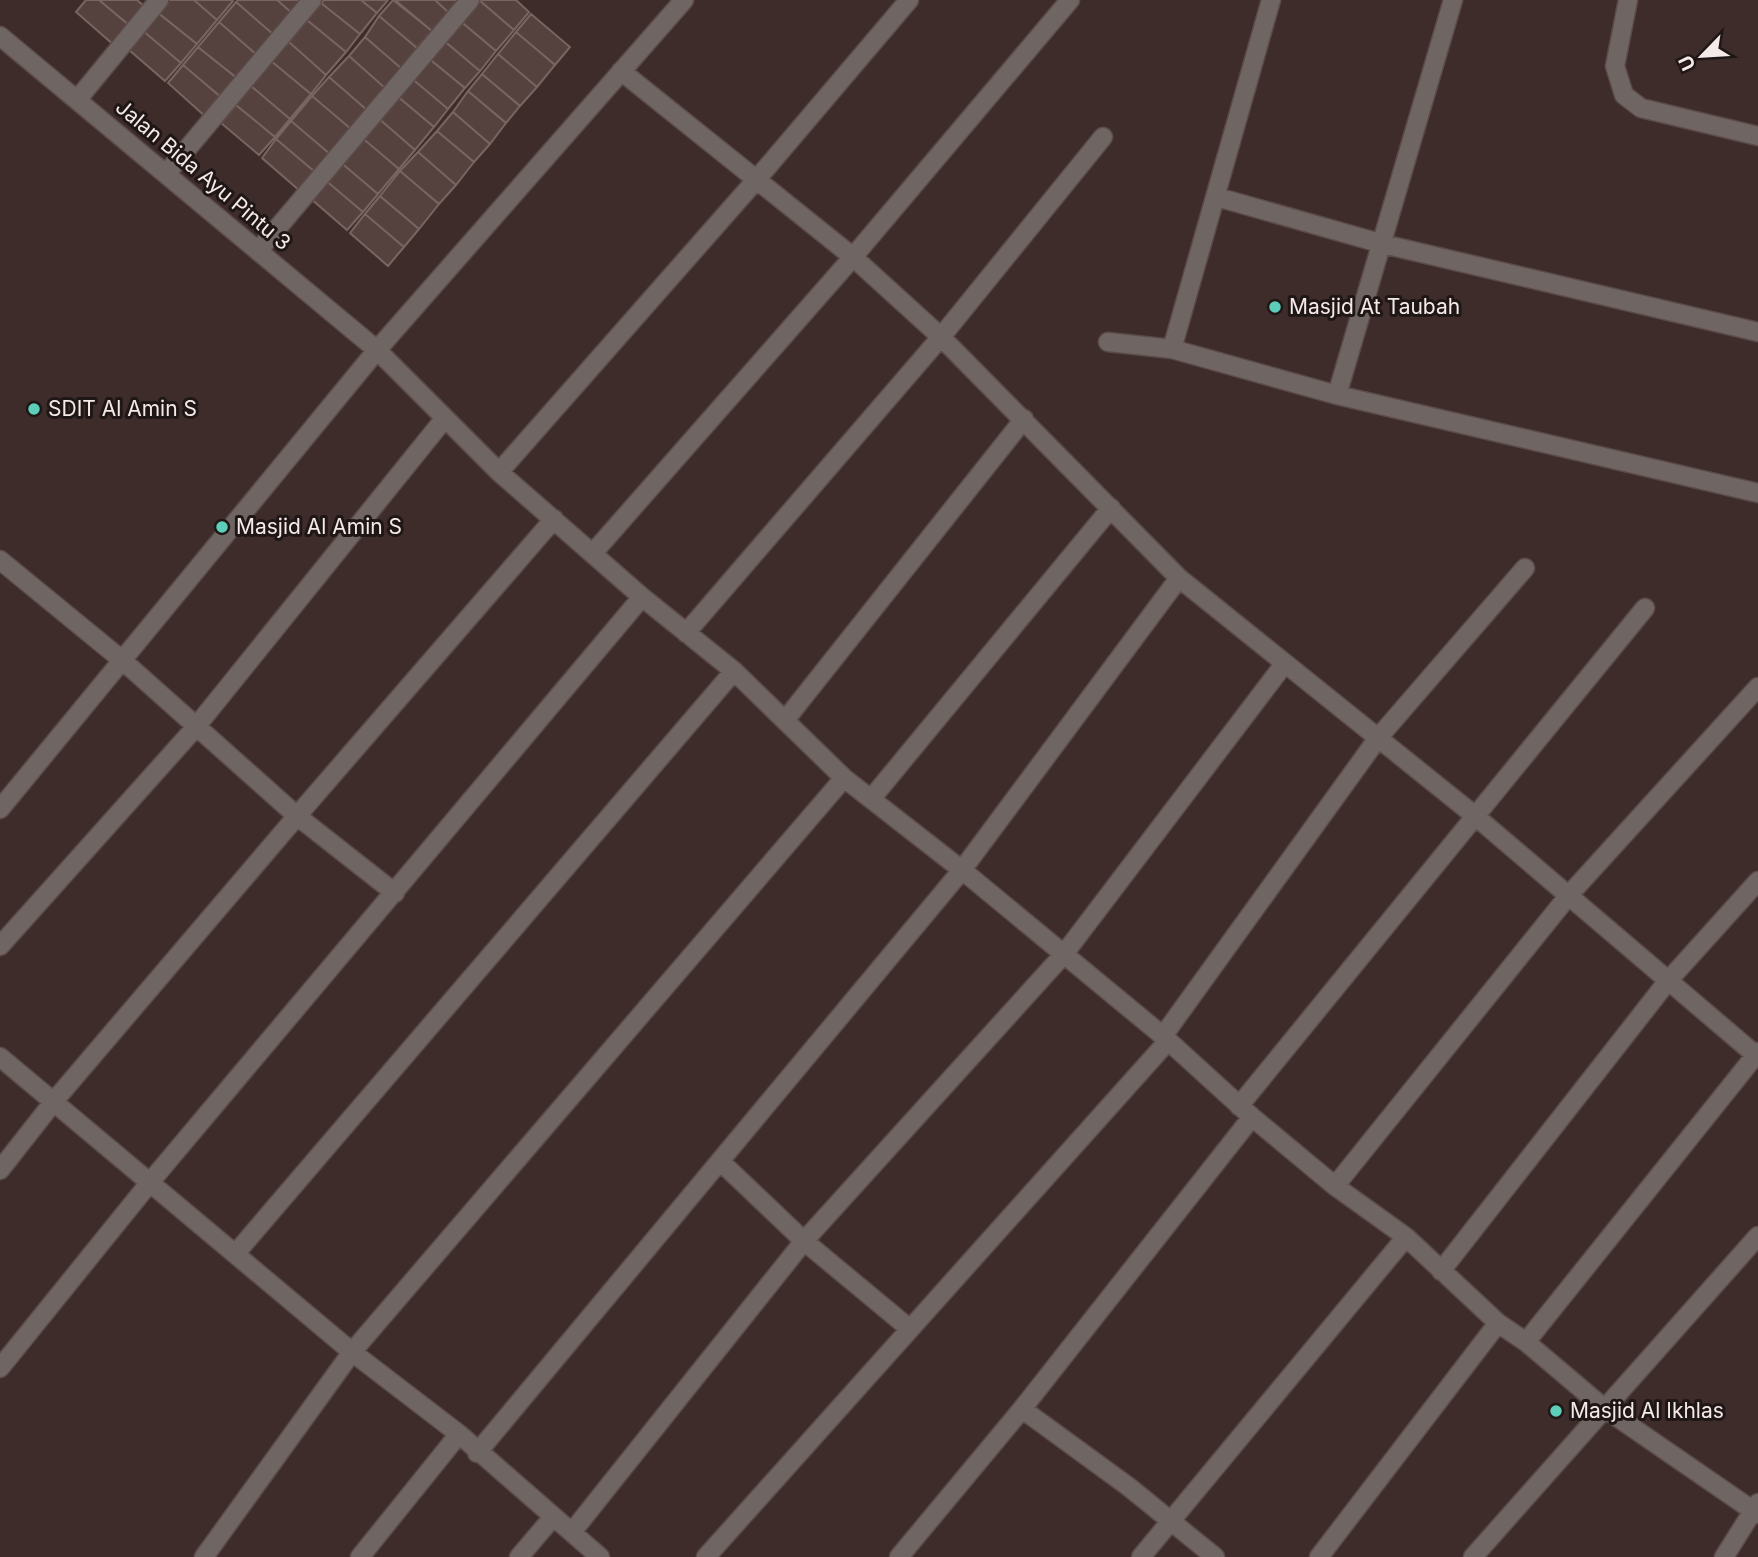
<svg xmlns="http://www.w3.org/2000/svg" width="1758" height="1557" viewBox="0 0 1758 1557" font-family="Inter,sans-serif">
	<style>
		.building { fill: #55423f; stroke: #786561; stroke-width: 2 }
		.lines { fill: none; stroke-linecap: round; stroke-linejoin: round }
		.minor-casing { stroke: #5b4a48; stroke-width: 21 }
		.minor { stroke: #6f6664; stroke-width: 18 }
		.poi-dot { fill: #5cceba; stroke: #1f1716; stroke-width: 2.5 }
		.labels { text-anchor: middle; stroke-width: 6; stroke-linejoin: round; paint-order: stroke }
		.street-label { font-size: 21px; fill: #f6eae8; stroke: #1f1716 }
		.poi-label { font-size: 21px; fill: #f6eae8; stroke: #1f1716; text-anchor: start }
	</style>
	<rect width="100%" height="100%" fill="#3d2c2a"/>
	<path class="building" d="M86 0H99L130 26 115 46 76 12Z
		M99 0H137L145 7 130 26Z
		M167 0H194L217 20 197 44 157 12Z
		M194 0H232L233 1 217 20Z
		M238 0H277L292 13 274 35 236 2Z
		M277 0H304L292 13Z
		M324 0H361L377 13 360 34 321 3Z
		M361 0H388L377 13Z
		M393 0 432 31 417 48 379 16Z
		M395 0H435L448 12 432 31Z
		M435 0H458L448 12Z
		M473 0H479L514 30 496 51 458 19Z
		M479 0H516L529 12 514 30Z
		M236 2 274 35 257 55 219 22Z
		M321 3 360 34 346 52 307 20Z
		M157 12 197 44 181 63 142 30Z
		M531 14 570 47 555 65 516 32Z
		M379 16 417 48 402 69 365 37Z
		M458 19 496 51 480 71 442 39Z
		M307 20 346 52 326 75 289 42Z
		M219 22 257 55 238 79 198 47Z
		M142 30 181 63 165 81 128 49Z
		M516 32 555 65 537 87 498 54Z
		M365 37 402 69 385 88 349 56Z
		M442 39 480 71 465 88 427 57Z
		M289 42 326 75 311 94 271 61Z
		M198 47 238 79 222 98 183 65Z
		M498 54 537 87 520 106 482 74Z
		M349 56 385 88 367 110 329 77Z
		M427 57 465 88 448 109 410 77Z
		M271 61 311 94 290 119 251 86Z
		M183 65 222 98 207 118 168 83Z
		M482 74 520 106 506 123 468 91Z
		M329 77 367 110 351 129 312 96Z
		M410 77 448 109 434 127 396 95Z
		M251 86 290 119 275 137 236 105Z
		M468 91 506 123 490 144 453 112Z
		M396 95 434 127 415 150 377 117Z
		M312 96 351 129 330 154 291 121Z
		M236 105 275 137 259 155 221 123Z
		M453 112 490 144 474 162 437 131Z
		M377 117 415 150 399 169 360 136Z
		M291 121 330 154 315 172 276 139Z
		M437 131 474 162 456 185 418 152Z
		M360 136 399 169 378 194 339 161Z
		M276 139 315 172 300 191 262 158Z
		M418 152 456 185 439 204 400 171Z
		M339 161 378 194 363 212 324 179Z
		M400 171 439 204 419 229 380 196Z
		M324 179 363 212 347 230 310 198Z
		M380 196 419 229 404 247 365 214Z
		M365 214 404 247 388 266 350 233Z"/>
	<g class="lines">
		<defs>
			<path id="minor" d="M1628 0 1615 66 1624 95 1641 108 1758 136
				M0 36 377 350 499 472 642 597 734 671 844 778 962 870 1163 1036 1252 1117 1335 1186 1406 1237 1498 1323 1526 1342 1604 1408 1758 1514
				M621 71 853 257 941 337 1179 578 1474 815 1758 1057
				M77 100 159 0
				M166 174 312 0
				M1217 197 1383 244 1758 332
				M258 251 470 0
				M1108 342 1172 349 1337 395 1758 493
				M1172 349 1271 0
				M1337 395 1453 0
				M499 472 757 179 909 0
				M593 553 853 257 1070 0
				M0 560 122 660 297 816 554 519
				M686 633 941 337 1103 137
				M786 719 1024 419
				M871 799 1111 508
				M0 809 377 350 684 0
				M0 946 195 728 445 418
				M1163 1036 1378 738 1525 568
				M0 1057 352 1352 459 1434 600 1557
				M1239 1106 1645 608
				M721 1162 804 1241 910 1329
				M0 1170 55 1100 297 816 395 893
				M1335 1186 1569 895 1758 687
				M236 1253 734 671
				M1441 1271 1667 982 1758 881
				M1526 1342 1758 1052
				M0 1368 151 1181 642 597
				M1022 1409 1129 1487 1215 1557
				M477 1453 962 870 1179 578
				M572 1532 804 1241 1064 954 1285 663
				M204 1557 352 1352 844 778
				M360 1557 459 1434
				M519 1557 553 1517
				M706 1557 1168 1041
				M899 1557 1022 1409 1252 1117
				M1141 1557 1406 1237
				M1319 1557 1498 1323
				M1473 1557 1758 1236
				M1724 1557 1758 1503"/>
		</defs>
		<use href="#minor" class="minor-casing"/>
		<use href="#minor" class="minor"/>
	</g>
	<g class="poi-dot">
		<circle cx="1275" cy="307" r="7"/>
		<circle cx="34" cy="409" r="7"/>
		<circle cx="222" cy="527" r="7"/>
		<circle cx="1556" cy="1411" r="7"/>
	</g>
	<g class="labels">
		<g class="street-label">
			<text transform="translate(203 175) rotate(40)" y="7">Jalan Bida Ayu Pintu 3</text>
		</g>
		<g class="poi-label">
			<text x="1289" y="314">Masjid At Taubah</text>
			<text x="48" y="416">SDIT Al Amin S</text>
			<text x="236" y="534">Masjid Al Amin S</text>
			<text x="1570" y="1418">Masjid Al Ikhlas</text>
		</g>
	</g>
	<g transform="translate(1702 56) rotate(245)" stroke="#1f1716" stroke-width="5" paint-order="stroke">
	<path d="M0-5L12 26L0 18L-12 26Z" fill="#f6eae8"/>
	<text y="-10" font-size="19" font-weight="bold" text-anchor="middle" fill="#f6eae8">U</text>
	</g>
</svg>
